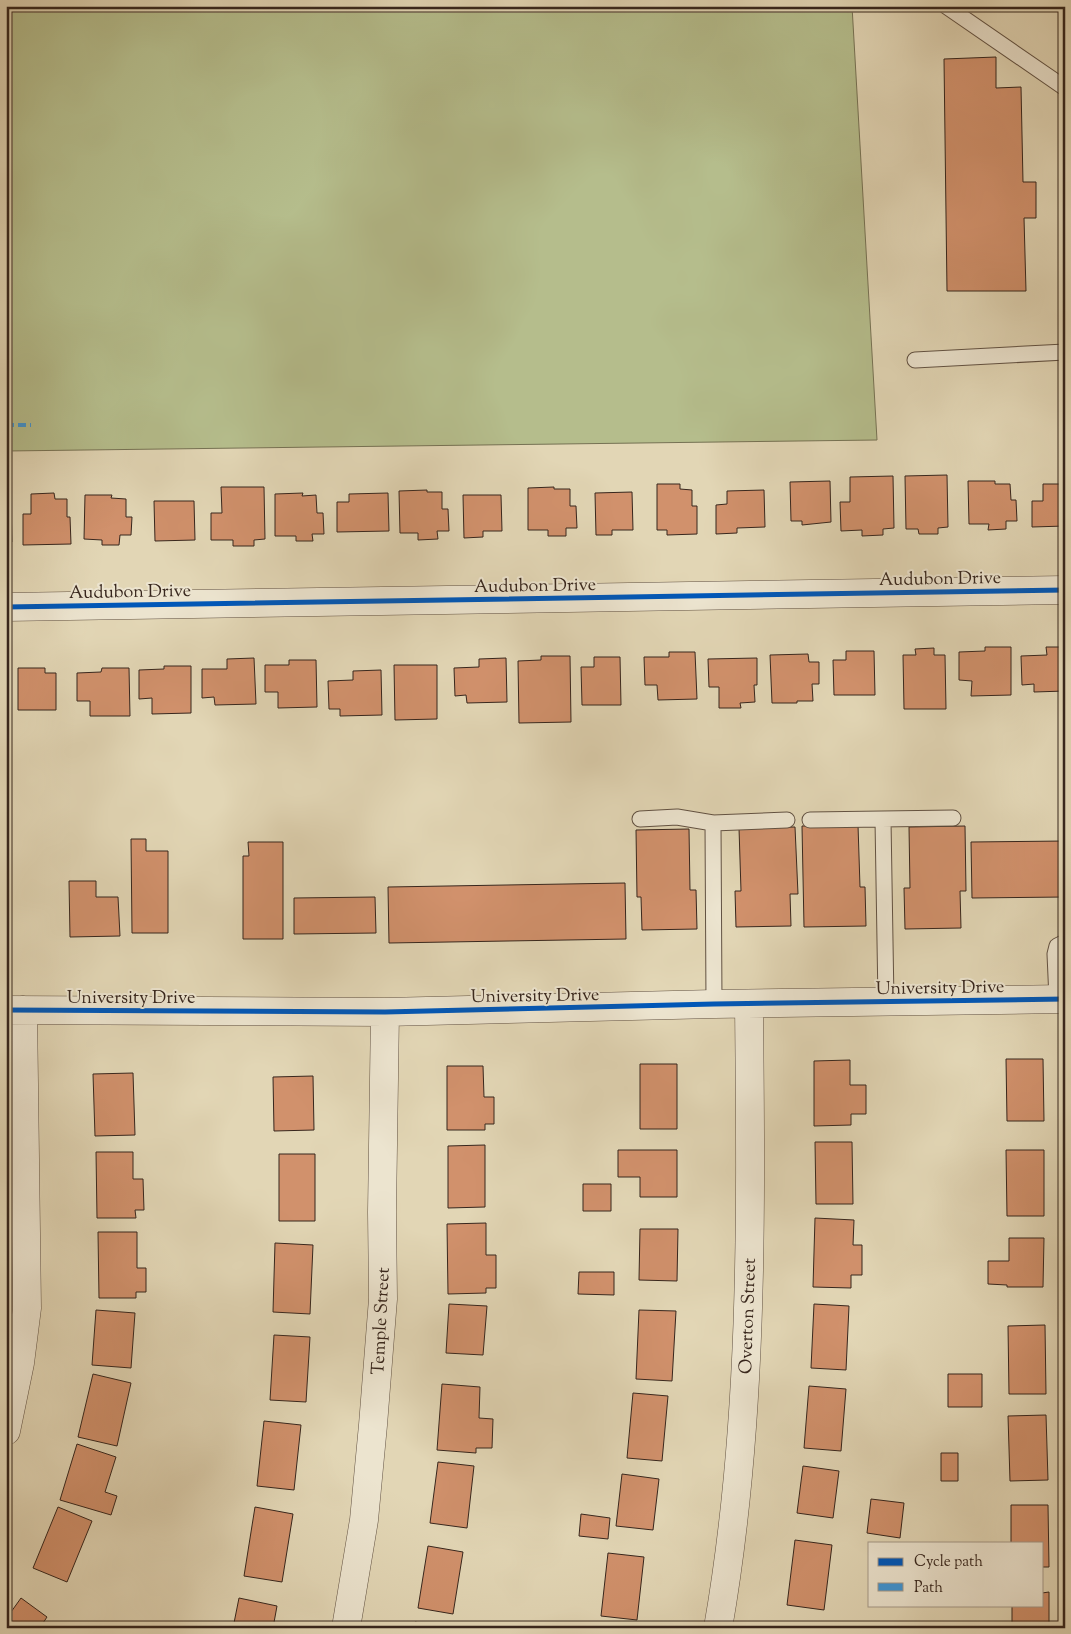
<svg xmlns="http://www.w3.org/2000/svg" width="1071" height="1634" viewBox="0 0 1071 1634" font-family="'Sorts Mill Goudy',serif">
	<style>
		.green { fill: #b5bd8c; stroke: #767254 }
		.building { fill: #d1916c; stroke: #37261d }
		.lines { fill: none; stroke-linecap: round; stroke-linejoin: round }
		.lane-casing { stroke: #625243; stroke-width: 17 }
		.street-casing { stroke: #625243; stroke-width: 29 }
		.lane { stroke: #ece4cf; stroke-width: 15 }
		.street { stroke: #ece4cf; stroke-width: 28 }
		.quiet { stroke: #3e95d5; stroke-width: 4; stroke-dasharray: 8 4; stroke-linecap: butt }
		.cycleway-casing { stroke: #ece4cf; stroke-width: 8 }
		.cycleway { stroke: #0057b8; stroke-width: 5 }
		.labels { text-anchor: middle; stroke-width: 4; stroke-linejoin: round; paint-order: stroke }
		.street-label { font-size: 18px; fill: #37261d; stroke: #ece4cf }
	</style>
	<rect width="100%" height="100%" fill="#e2d6b5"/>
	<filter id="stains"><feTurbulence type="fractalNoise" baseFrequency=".004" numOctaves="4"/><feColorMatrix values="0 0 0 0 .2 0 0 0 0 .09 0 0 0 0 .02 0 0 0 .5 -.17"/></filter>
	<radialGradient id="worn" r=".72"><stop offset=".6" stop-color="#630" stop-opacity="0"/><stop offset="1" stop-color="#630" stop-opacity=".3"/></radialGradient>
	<path class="green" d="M6 6H852L877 440 6 451Z"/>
	<path class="building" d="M996 57V88L1021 87 1023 182H1036V218H1024L1026 291H947L944 59Z
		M947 475 948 527 938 528V534H919L918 529H906L905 476Z
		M893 476 894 528 883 529V535L862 536V530L841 531 840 502H850V477Z
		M830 481 831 522 802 525V521H791L790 482Z
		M968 481H995V484H1010L1011 500H1016L1017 521H1006V529L988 530 989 524H969Z
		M657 484H680V489L692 490V506H697V534L667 535V530H657Z
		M1043 484H1065V526L1032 527V501H1043Z
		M221 487H264L265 539 254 540V546H233V540H211V513H222Z
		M554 487V489H570V506H576L577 528H566V536H548V530H528V488Z
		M427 490V492H442V509H448L449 531H437L438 539 418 540V533H400L399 491Z
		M764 490 765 527 737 528V533L716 534V505L727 504V491Z
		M632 492 633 530H612V535H596L595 493Z
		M54 493 55 499H67V517H70L71 544 23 545V514H31V494Z
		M303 493 302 496 316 495 317 513H323L324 534H312L313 541H296V536H275V494Z
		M388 493 389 531 337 532V502H349V494Z
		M85 495H112L111 498 126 499V517H132L131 535H120L119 545H102V540L84 539Z
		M463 495H501L502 531H483V537L464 538Z
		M154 501H194L195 540 155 541Z
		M6 505H11L12 542H6Z
		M985 647H1011V695L971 696 972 681 959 680V652L985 651Z
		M1046 647H1065V691L1034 692V684L1022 685 1021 656 1047 655Z
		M934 648V655H945L946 709H904L903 655H916L915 649Z
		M846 651H874L875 695H834L833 660H846Z
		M669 652H695L697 699 658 700 657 685H645L644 657H669Z
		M808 654 809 662H819V684H812L813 701H797V703H772L770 655Z
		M541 656H570L571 722 519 723 518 661 541 660Z
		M594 657H620L621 705H582L581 667H594Z
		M254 658 256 704 215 705 214 697 202 698V669H227V659Z
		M506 658 507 702 467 703 466 695 455 696 454 668 479 667V659Z
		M757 658V685H754L755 702 740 703 741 708H719V687H709L708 659Z
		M289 660H316L317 707 278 708V692H265V665H289Z
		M394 665H437V719L395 720Z
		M164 666H191V713L152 714V698L139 699V670L164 669Z
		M18 668H45V673H56V710H18Z
		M102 668H129L130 716H90V701H77V673L101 672Z
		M381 670 382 715 340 716V709H329L328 681 353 680V671Z
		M858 825 860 887H865L866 926 804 927 802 826Z
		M965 826 966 891H960L961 928 905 929 904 888H910L909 827Z
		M795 827 798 894H790L791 926 736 927 735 891H741L739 828Z
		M689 829 690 890H696L697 929 642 930 641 897H637L636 830Z
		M131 839H146V851H168V933H132Z
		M1065 841V897L972 898 971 842Z
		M248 842H283V939H243V856H249Z
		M69 881H96V897H118L120 936 70 937Z
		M625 883 626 939 389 943 388 887Z
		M375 897 376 933 294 934V898Z
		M1006 1059H1043L1044 1121H1007Z
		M850 1060V1085H866V1114H851V1125L814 1126V1061Z
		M640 1064H677V1129H640Z
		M447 1066H483L484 1097H494V1124H485V1130H447Z
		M133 1073 135 1135 95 1136 93 1074Z
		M313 1076 314 1130 274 1131 273 1077Z
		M815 1142H852L853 1204H816Z
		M485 1145V1207L448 1208V1146Z
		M618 1150H677V1197H640V1177H618Z
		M1006 1150H1044V1216H1007Z
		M96 1152H133V1179H143L144 1210H135L136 1218H97Z
		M279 1154H315V1221H279Z
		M583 1184H611V1211H583Z
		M815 1218 854 1220 853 1245H862V1275H851V1288L813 1287Z
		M486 1223V1255H496V1288H486V1293L448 1294 447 1224Z
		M640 1229H678L677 1281 639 1280Z
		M98 1232H137V1268H146V1292H136V1298H99Z
		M1009 1238H1044L1043 1287H1007V1285L988 1284V1261H1009Z
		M275 1243 313 1245 310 1314 273 1312Z
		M579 1272H614V1295L578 1294Z
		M449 1304 487 1306 483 1355 446 1353Z
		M814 1304 849 1306 846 1370 811 1368Z
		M96 1310 135 1313 131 1368 92 1365Z
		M639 1310 676 1311 672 1381 636 1379Z
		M1045 1325 1046 1394H1009L1008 1326Z
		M274 1335 310 1337 306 1402 270 1400Z
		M93 1374 131 1383 117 1446 78 1437Z
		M948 1374H982V1407H948Z
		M442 1384 480 1387 479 1418 493 1419 492 1448H476V1453L437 1450Z
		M809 1386 846 1389 841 1451 804 1448Z
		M633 1393 668 1396 662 1461 627 1458Z
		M1046 1415 1048 1480 1010 1481 1008 1416Z
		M264 1421 301 1425 294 1490 257 1486Z
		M77 1444 116 1457 105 1492 117 1496 111 1515 60 1500Z
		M941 1453H958V1481H941Z
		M438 1462 474 1466 467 1528 430 1523Z
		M803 1466 839 1471 833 1518 797 1513Z
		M622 1474 659 1479 653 1530 616 1526Z
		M871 1499 904 1503 900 1538 867 1533Z
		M1011 1505H1048L1049 1567H1042V1543H1011Z
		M58 1507 92 1521 67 1582 33 1568Z
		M255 1507 293 1514 282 1582 244 1576Z
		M581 1514 610 1518 608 1539 579 1536Z
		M795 1540 832 1545 824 1610 787 1605Z
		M428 1546 463 1552 453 1614 418 1608Z
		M608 1553 644 1557 637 1620 601 1616Z
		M1049 1592V1628H1012V1605H1042V1593Z
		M21 1598 47 1617 41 1626 44 1628H6V1619Z
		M239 1598 277 1606 273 1628H233Z
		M415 1622 447 1628H414Z"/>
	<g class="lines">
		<defs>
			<path id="lane" d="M946 6 1065 88
				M915 360 1065 352
				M640 819 677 817 713 823
				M810 820 953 818
				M883 820 886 1002
				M1057 999 1055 954 1057 946 1065 942
				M714 1004 713 823 787 820"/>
			<path id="street" d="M6 607 1065 590
				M6 1010 385 1012 714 1004 1065 999
				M6 1431 20 1363 27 1308 23 1010
				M346 1628 364 1520 373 1425 383 1299 382 1212 385 1012
				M718 1628C754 1422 751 1212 749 1004"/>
		</defs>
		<use href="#lane" class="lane-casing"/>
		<use href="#street" class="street-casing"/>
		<use href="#lane" class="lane"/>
		<use href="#street" class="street"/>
		<path class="quiet" d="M6 425H31"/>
		<defs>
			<path id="cycleway" d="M6 607 1065 590
				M6 1010 385 1012 714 1004 1065 999"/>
		</defs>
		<use href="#cycleway" class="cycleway-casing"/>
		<use href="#cycleway" class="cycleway"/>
	</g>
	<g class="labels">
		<g class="street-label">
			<text transform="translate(940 578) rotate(-1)" y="6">Audubon Drive</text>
			<text transform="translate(535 585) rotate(-1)" y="6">Audubon Drive</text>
			<text transform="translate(130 591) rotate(-1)" y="6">Audubon Drive</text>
			<text transform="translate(940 987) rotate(-1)" y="6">University Drive</text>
			<text transform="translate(535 995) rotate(-1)" y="6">University Drive</text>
			<text x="131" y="1003">University Drive</text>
			<text transform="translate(747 1316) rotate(-88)" y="6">Overton Street</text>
			<text transform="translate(380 1321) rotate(-87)" y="6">Temple Street</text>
		</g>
	</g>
	<rect width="1071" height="1634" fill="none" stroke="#e2d6b5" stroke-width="25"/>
	<rect x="8" y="8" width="1056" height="1619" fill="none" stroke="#37261d" stroke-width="2.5"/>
	<rect x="12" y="12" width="1046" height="1609" fill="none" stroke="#37261d"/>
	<rect x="868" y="1542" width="175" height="65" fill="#ece4cf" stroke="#a49888"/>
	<rect x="878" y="1558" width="25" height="8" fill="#0057b8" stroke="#a49888"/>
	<text x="914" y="1566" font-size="15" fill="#37261d">Cycle path</text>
	<rect x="878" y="1583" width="25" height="8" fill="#3e95d5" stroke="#a49888"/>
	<text x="914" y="1592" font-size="15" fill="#37261d">Path</text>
	<rect width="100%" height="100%" filter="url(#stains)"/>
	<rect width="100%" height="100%" fill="url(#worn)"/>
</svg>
